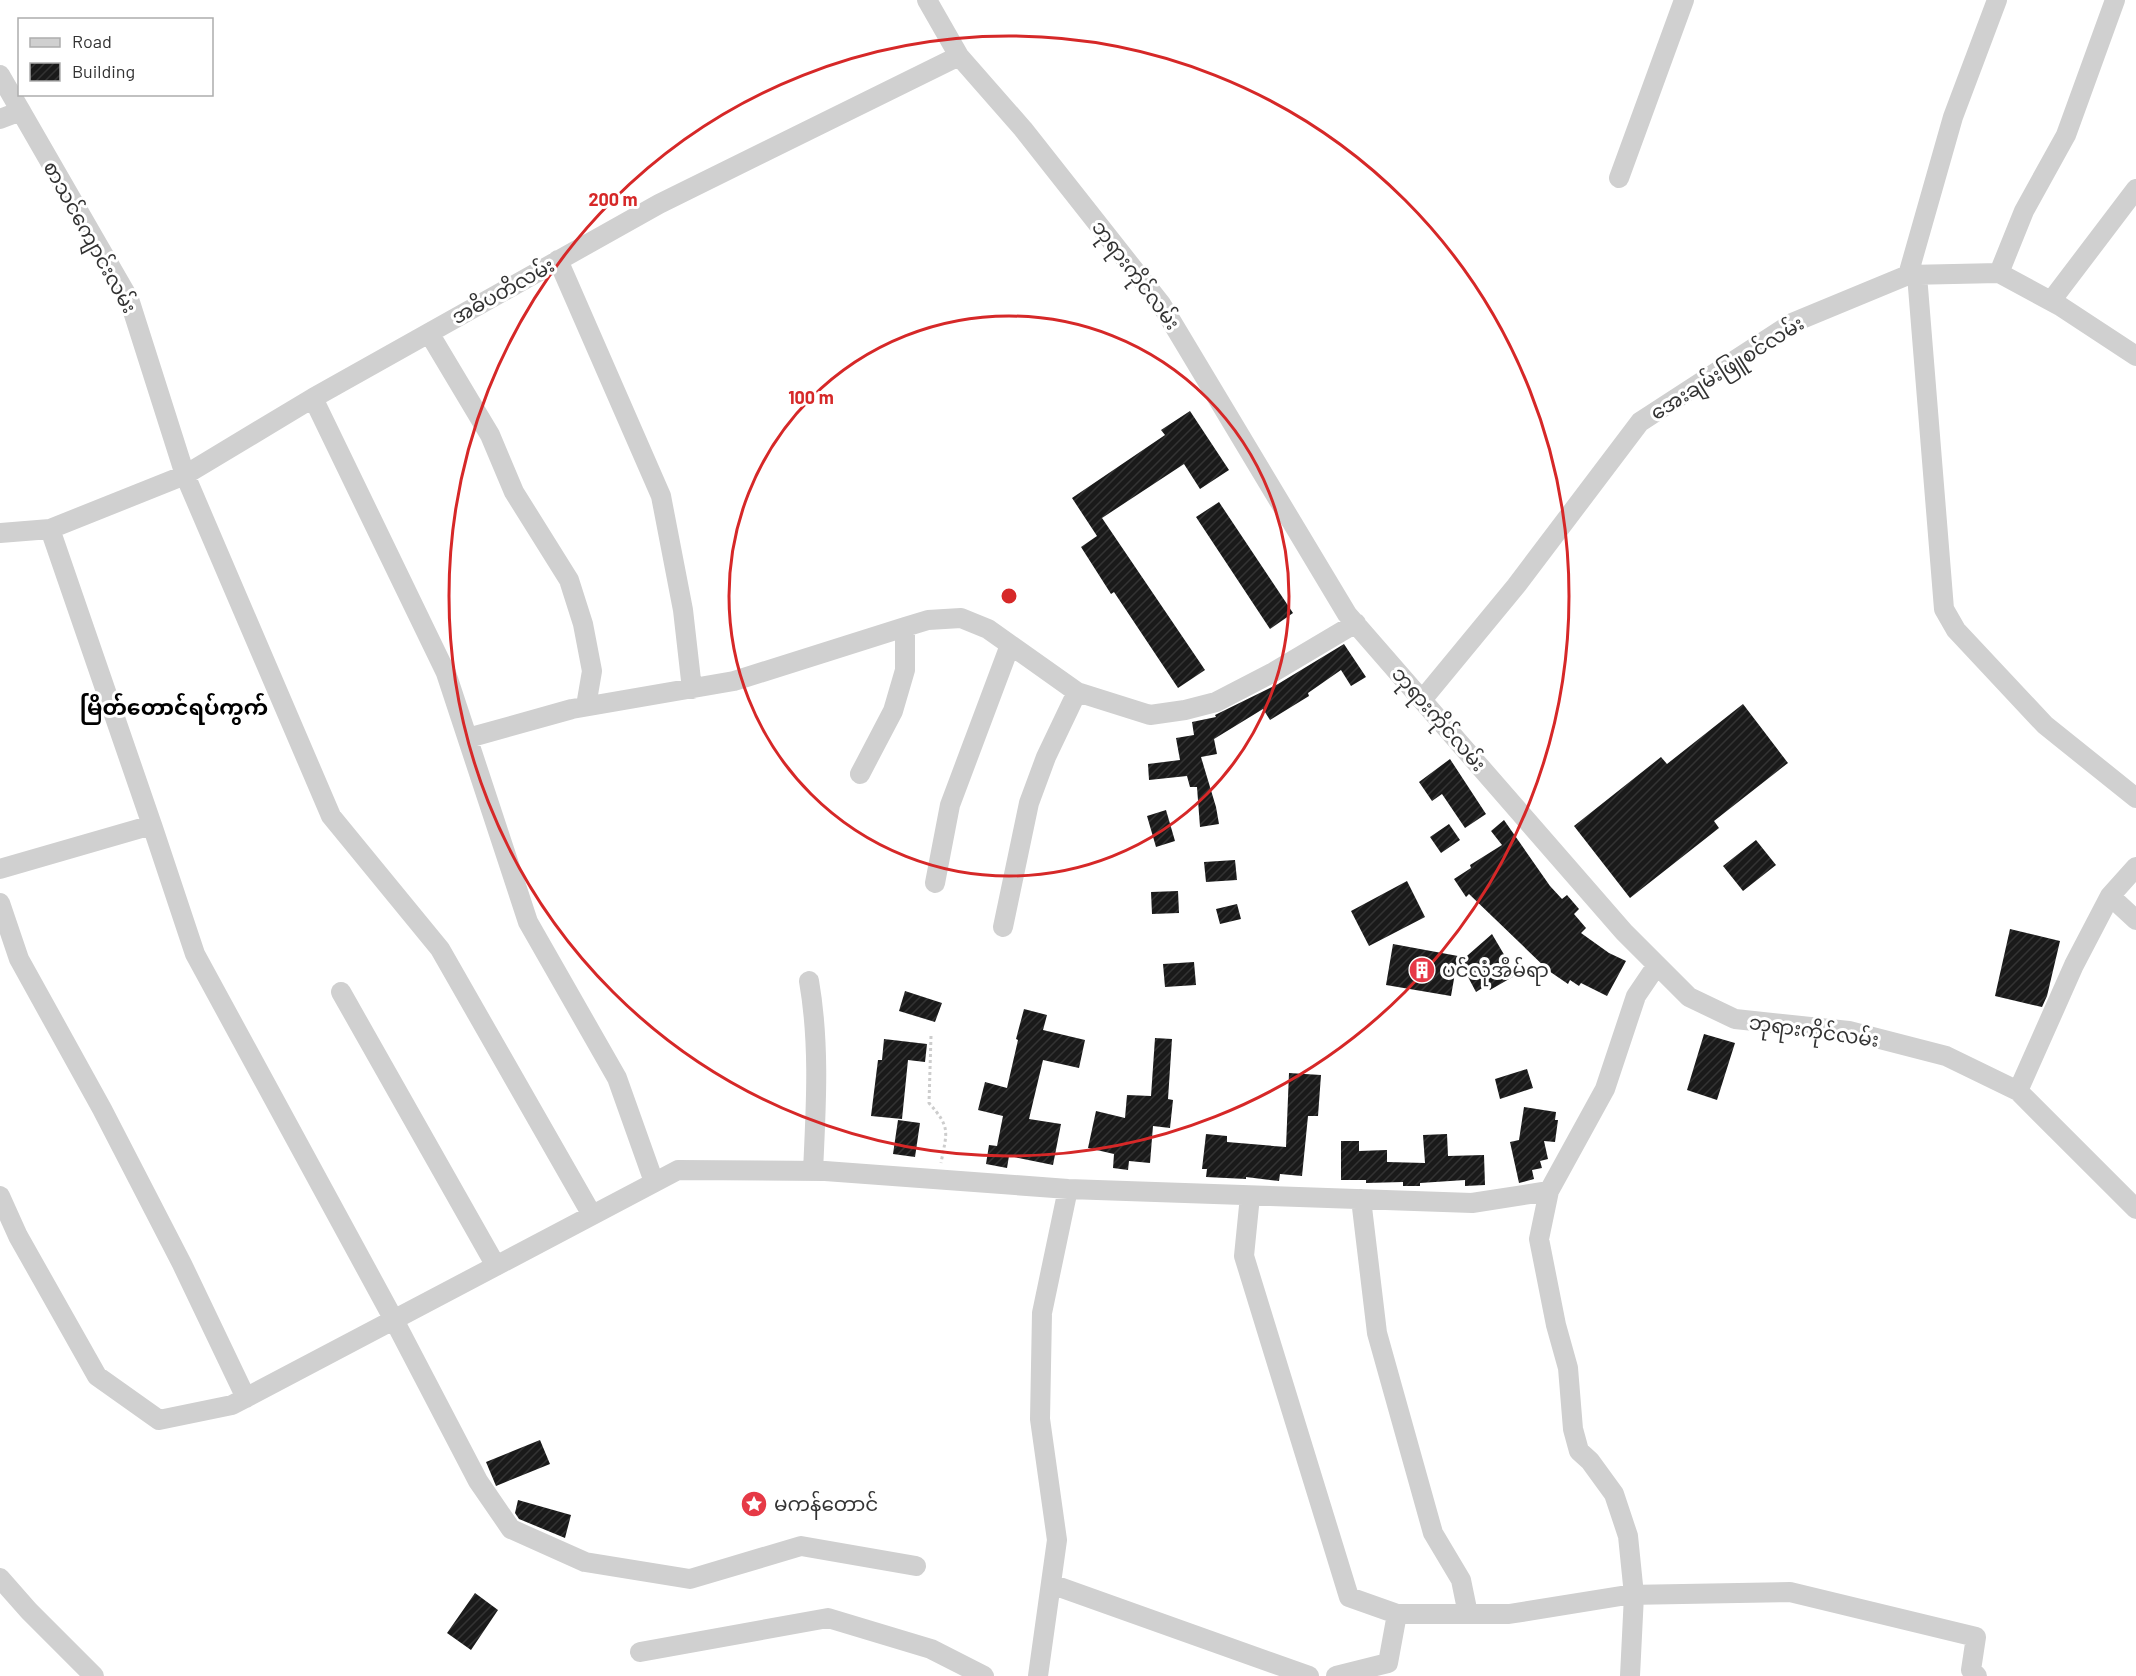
<svg xmlns="http://www.w3.org/2000/svg" width="2136" height="1676" viewBox="0 0 2136 1676" font-family="Barlow,'Noto Sans Myanmar',sans-serif">
	<style>
		.building { fill: url(#building-hatch) }
		.lines { fill: none; stroke-linecap: round; stroke-linejoin: round }
		.path { stroke: #cdcdcd; stroke-width: 3; stroke-dasharray: 3 3; stroke-linecap: butt }
		.minor { stroke: #d0d0d0; stroke-width: 20 }
		.ring { fill: none; stroke: #d62828; stroke-width: 3 }
		.labels { text-anchor: middle; stroke-width: 6; stroke-linejoin: round; paint-order: stroke }
		.street-label { font-size: 20px; fill: #333; stroke: #fff }
		.poi-label { font-size: 20px; fill: #333; stroke: #fff; text-anchor: start }
		.quarter-label { font-size: 22px; font-weight: bold; fill: #000; stroke: #fff }
		.centre { fill: #d62828; stroke: #fff; stroke-width: 3 }
		.ring-label { font-size: 18px; text-anchor: middle; font-weight: bold; fill: #d62828; stroke: #fff; stroke-width: 6; stroke-linejoin: round; paint-order: stroke }
	</style>
	<defs>
		<pattern id="building-hatch" width="6" height="6" patternUnits="userSpaceOnUse" patternTransform="scale(1.5)"><rect width="6" height="6" fill="#1a1a1a"/><path d="M-1 1l2-2M0 6l6-6M5 7l2-2" fill="none" stroke="#333"/></pattern>
	</defs>
	<rect width="100%" height="100%" fill="#fff"/>
	<path class="building" d="M1190 411 1229 470 1200 489 1184 464 1102 518 1205 670 1178 688 1114 592 1111 594 1081 547 1097 536 1072 498 1165 435 1161 430Z
		M1219 502 1293 613 1270 629 1196 517Z
		M1344 644 1366 677 1351 686 1341 670 1308 693 1309 696 1270 720 1263 709 1214 739 1217 754 1201 757 1216 807 1219 824 1200 827 1197 787H1190L1187 776 1149 780 1148 764 1180 760 1176 738 1194 735 1192 722 1216 717 1215 715 1278 684Z
		M1743 704 1788 763 1714 821 1719 828 1630 898 1574 826 1661 757 1667 764Z
		M1450 759 1486 814 1465 828 1442 794 1432 801 1419 782Z
		M1166 810 1175 841 1156 847 1147 816Z
		M1504 820 1550 886 1562 899 1567 895 1579 909 1574 914 1586 928 1581 933 1609 953 1626 961 1607 996 1581 983 1579 986 1570 980 1568 984 1549 971 1469 894 1466 897 1454 879 1471 868 1470 865 1502 845 1491 831Z
		M1449 824 1460 840 1441 853 1430 837Z
		M1756 840 1776 865 1743 891 1723 866Z
		M1235 860 1237 880 1206 882 1204 862Z
		M1407 881 1425 917 1369 946 1351 911Z
		M1178 891 1179 913 1152 914 1151 892Z
		M1237 904 1241 919 1220 924 1216 909Z
		M2010 929 2060 941 2047 996 2042 1007 1995 996Z
		M1492 934 1516 975 1490 990 1487 985 1476 992 1460 962Z
		M1393 944 1458 956 1451 996 1386 985Z
		M1194 962 1196 985 1165 987 1163 964Z
		M905 991 942 1003 935 1022 899 1011Z
		M1024 1009 1047 1015 1043 1030 1085 1040 1079 1068 1043 1060 1029 1119 1061 1124 1053 1165 1009 1156 1007 1168 986 1164 989 1145 997 1146 1003 1116 978 1110 985 1082 1007 1088 1018 1040 1016 1039Z
		M1704 1034 1735 1043 1717 1100 1687 1090Z
		M1155 1038 1172 1039 1168 1099 1173 1100 1170 1128 1153 1126 1150 1163 1129 1161 1128 1170 1113 1168 1114 1154 1088 1148 1096 1111 1125 1118 1127 1095 1151 1096Z
		M884 1039 927 1044 925 1062 908 1060 902 1119 871 1116 878 1060H882Z
		M1527 1069 1533 1088 1500 1099 1495 1079Z
		M1289 1073 1321 1075 1318 1116H1308L1302 1176 1280 1174 1279 1181 1246 1177V1179L1206 1177 1207 1169H1202L1206 1134 1227 1136V1142L1286 1147Z
		M1524 1107 1556 1112 1555 1120H1558L1555 1142 1544 1141 1548 1159 1540 1161 1542 1168 1532 1170 1534 1179 1519 1183 1510 1142 1519 1140Z
		M898 1120 920 1123 915 1157 893 1154Z
		M1447 1134 1448 1156 1484 1155 1485 1185 1465 1186V1180L1420 1183V1186H1403V1182L1366 1183V1180H1341V1141H1359V1151L1387 1150V1162L1425 1163 1423 1135Z
		M540 1440 550 1464 496 1486 486 1462Z
		M518 1500 571 1515 565 1538 519 1519 515 1513Z
		M475 1593 498 1610 471 1650 447 1633Z"/>
	<g class="lines">
		<path class="path" d="M931 1036 929 1103C951 1128 947 1131 941 1163"/>
		<path class="minor" d="M927 0 959 56 1023 129 1161 304 1347 614 1624 932 1689 997 1735 1019 1849 1031 1946 1056 2018 1091 2136 1209
			M0 75 129 299 185 475 331 816 440 949 592 1215
			M0 119 21 111
			M1619 178 1684 0
			M558 260 661 496 683 610 692 689
			M1999 273 2024 211 2066 135 2115 0
			M1908 275 1953 117 1997 0
			M1917 275 1944 609 1956 630 2045 725 2136 798
			M2051 301 2136 189
			M429 333 490 435 514 492 569 580 583 624 592 671 586 706
			M313 398 446 673 528 922 617 1078 654 1182
			M50 529 152 825
			M0 533 50 529 185 475 313 398 659 204 959 56
			M1422 700 1516 586 1640 422 1792 323 1908 275 1999 273 2060 306 2136 356
			M468 738 572 709 734 681 905 627 928 620 961 618 988 629 1077 692 1150 715 1185 710 1216 702 1272 673 1356 623
			M860 774 893 711 905 670V627
			M0 869 152 825 195 954 394 1320 478 1481 511 1529 585 1562 690 1579 801 1546 916 1566
			M935 883 950 805 1010 645
			M2110 896 2136 920
			M0 903 19 959 102 1109 182 1264 246 1398
			M1003 927 1029 803 1046 757 1077 692
			M809 981C820 1044 816 1108 813 1171
			M341 992 496 1266
			M2018 1091 2074 965 2110 896 2136 867
			M0 1196 18 1236 97 1376 159 1420 232 1405 678 1170 825 1171 1068 1189 1472 1203 1549 1191
			M1250 1196 1244 1256 1349 1597 1397 1614
			M1361 1199 1377 1333 1433 1533 1461 1580 1468 1614
			M0 1578 29 1611 94 1676
			M1051 1584 1309 1676
			M640 1652 828 1618 931 1649 984 1676
			M1038 1676 1057 1540 1040 1419 1042 1313 1068 1189
			M1336 1676 1388 1663 1397 1614H1509L1627 1595 1790 1592 1976 1637 1971 1670 1977 1676
			M1630 1676 1634 1595 1628 1536 1614 1494 1590 1461 1579 1451 1573 1429 1568 1368 1556 1325 1539 1239 1549 1191 1605 1089 1636 996 1657 965"/>
	</g>
	<g class="ring">
		<circle cx="1009" cy="596" r="280"/>
		<circle cx="1009" cy="596" r="560"/>
	</g>
	<defs>
		<symbol id="building-disc" viewBox="-11 -11 22 22"><circle r="9.5" fill="#e63946" stroke="#fff"/><path d="M-4-6H4V6H1V3H-1V6H-4ZM-2.5-4.3h1.7v1.8h-1.7ZM.8-4.3h1.7v1.8H.8ZM-2.5-1h1.7V.8h-1.7ZM.8-1h1.7V.8H.8Z" fill="#fff"/></symbol>
		<symbol id="sight-disc" viewBox="-11 -11 22 22"><circle r="9.5" fill="#e63946" stroke="#fff"/><path d="M0-6L1.8-2.2L6-1.7L2.9 1.2L3.7 5.4L0 3.3L-3.7 5.4L-2.9 1.2L-6-1.7L-1.8-2.2Z" fill="#fff"/></symbol>
	</defs>
	<g fill-rule="evenodd">
		<use href="#building-disc" x="1407" y="955" width="30" height="30"/>
		<use href="#sight-disc" x="739" y="1489" width="30" height="30"/>
	</g>
	<g class="labels">
		<g class="street-label">
			<text transform="translate(90 237) rotate(61)" y="7">စာသင်ကျောင်းလမ်း</text>
			<text transform="translate(1136 275) rotate(53)" y="7">ဘုရားကိုင်လမ်း</text>
			<text transform="translate(503 291) rotate(-29)" y="7">အဓိပတိလမ်း</text>
			<text transform="translate(1727 368) rotate(-32)" y="7">အေးချမ်းဖြူစင်လမ်း</text>
			<text transform="translate(1439 719) rotate(49)" y="7">ဘုရားကိုင်လမ်း</text>
			<text transform="translate(1814 1031) rotate(8)" y="7">ဘုရားကိုင်လမ်း</text>
		</g>
		<g class="poi-label">
			<text x="1442" y="977">ပင်လုံအိမ်ရာ</text>
			<text x="774" y="1511">မကန်တောင်</text>
		</g>
		<g class="quarter-label">
			<text x="174" y="715">မြိတ်တောင်ရပ်ကွက်</text>
		</g>
	</g>
	<circle cx="1009" cy="596" r="9" class="centre"/>
	<g class="ring-label">
		<text x="613" y="206">200 m</text>
		<text x="811" y="404">100 m</text>
	</g>
	<rect x="18" y="18" width="195" height="78" fill="#ffffff" stroke="#adadad" stroke-width="1.5"/>
	<rect x="30" y="38" width="30" height="9" fill="#d0d0d0" stroke="#adadad" stroke-width="1.5"/>
	<text x="72" y="48" font-size="18" fill="#333333">Road</text>
	<rect x="30" y="63" width="30" height="18" fill="url(#building-hatch)" stroke="#adadad" stroke-width="1.5"/>
	<text x="72" y="78" font-size="18" fill="#333333">Building</text>
</svg>
